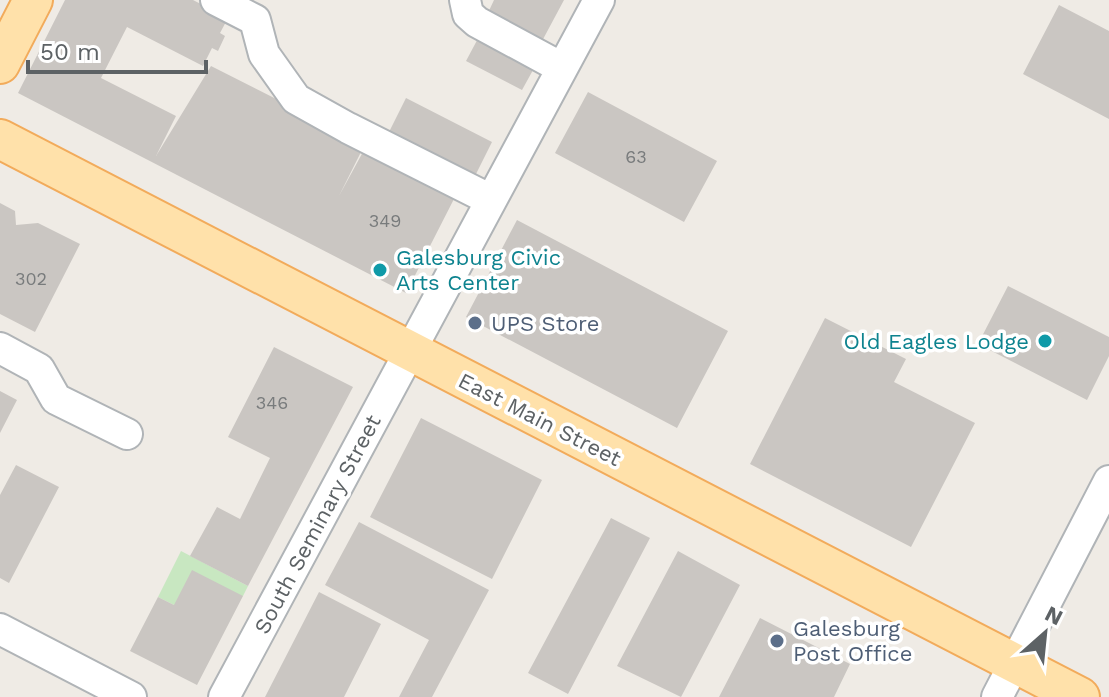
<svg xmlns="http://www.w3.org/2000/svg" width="1109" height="697" viewBox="0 0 1109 697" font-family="'Work Sans',sans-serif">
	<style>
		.green { fill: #c8e7c1 }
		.building { fill: #cac6c2 }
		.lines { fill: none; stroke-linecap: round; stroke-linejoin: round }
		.minor-casing { stroke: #b0b4b7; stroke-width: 34 }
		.major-casing { stroke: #f2ab5b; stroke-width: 42 }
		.minor { stroke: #fff; stroke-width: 30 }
		.major { stroke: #ffe1aa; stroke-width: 38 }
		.culture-dot { fill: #0f9aa8; stroke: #fff; stroke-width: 3 }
		.service-dot { fill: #5c6f8a; stroke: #fff; stroke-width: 3 }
		.labels { text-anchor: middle; stroke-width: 7; stroke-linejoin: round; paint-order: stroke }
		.number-label { font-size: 18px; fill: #787b7c }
		.culture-label { font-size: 22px; fill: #0d838f; stroke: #fff; text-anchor: start }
		.service-label { font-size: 22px; fill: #4e5e75; stroke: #fff; text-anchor: start }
		.street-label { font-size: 22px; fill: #5d6265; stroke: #fff }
	</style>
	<rect width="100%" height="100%" fill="#efebe5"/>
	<path class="green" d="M181 551 248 586 243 596 174 605 158 597Z"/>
	<path class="building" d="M65 0H193L228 18 220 33 225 36 218 51 212 48 203 66 127 27 101 78 176 116 156 156 211 66 365 144 339 196 364 150 455 197 406 293 18 93Z
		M494 0H564L541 43 487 15Z
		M1059 5 1109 31V119L1023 74Z
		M482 31 538 61 522 90 466 61Z
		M588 92 717 161 684 222 555 153Z
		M406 98 492 142 472 182 386 138Z
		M0 203 15 211 16 225 38 223 80 244 35 332 0 314Z
		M517 220 728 331 677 428 466 317Z
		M1008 286 1109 337V356L1087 400 978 344Z
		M825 318 906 359 894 382 975 423 911 547 750 464Z
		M274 347 353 387 248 586 190 556 217 507 240 519 270 458 228 437Z
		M0 391 17 400 0 433Z
		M421 418 542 480 492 579 370 517Z
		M16 465 59 487 9 583 0 578V495Z
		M611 518 650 538 568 694 528 673Z
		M359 522 489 590 432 697H399L429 640 325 585Z
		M678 551 740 585 681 697 617 666Z
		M192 570 243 596 197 685 130 651 158 597 174 605Z
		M319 592 381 624 344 697H265Z
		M760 618 850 664 834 697H719Z"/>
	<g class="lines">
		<defs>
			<path id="minor" d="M216 0 255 20 264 54 296 99 348 128 491 200
				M465 0 468 14 477 22 562 68
				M0 348 39 369 56 399 127 434
				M0 629 131 697
				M224 697 599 0
				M997 697 1109 481"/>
			<path id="major" d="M0 64 33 0
				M0 139 1080 697"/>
		</defs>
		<use href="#minor" class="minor-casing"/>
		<use href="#major" class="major-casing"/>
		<use href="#minor" class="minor"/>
		<use href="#major" class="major"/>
	</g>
	<g class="culture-dot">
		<circle cx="380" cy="270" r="8"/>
		<circle cx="1045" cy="341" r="8"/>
	</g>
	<g class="service-dot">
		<circle cx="475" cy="323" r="8"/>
		<circle cx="777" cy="641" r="8"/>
	</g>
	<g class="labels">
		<g class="number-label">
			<text x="636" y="163">63</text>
			<text x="385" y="227">349</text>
			<text x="31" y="285">302</text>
			<text x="272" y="409">346</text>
		</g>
		<g class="culture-label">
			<text x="396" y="265">Galesburg Civic<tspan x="396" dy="25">Arts Center</tspan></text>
			<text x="1029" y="349" text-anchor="end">Old Eagles Lodge</text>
		</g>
		<g class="service-label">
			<text x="491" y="331">UPS Store</text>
			<text x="793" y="636">Galesburg<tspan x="793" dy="25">Post Office</tspan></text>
		</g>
		<g class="street-label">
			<text transform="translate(540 419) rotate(27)" y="8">East Main Street</text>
			<text transform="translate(317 524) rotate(-62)" y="8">South Seminary Street</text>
		</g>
	</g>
	<g transform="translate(1045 633) rotate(27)" stroke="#ffffff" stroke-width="6" paint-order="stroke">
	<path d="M0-6L14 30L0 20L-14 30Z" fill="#5d6265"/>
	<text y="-12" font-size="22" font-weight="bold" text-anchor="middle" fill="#5d6265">N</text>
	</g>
	<path d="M28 60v12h178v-12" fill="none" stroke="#5d6265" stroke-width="4"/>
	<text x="40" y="60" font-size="24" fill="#5d6265" stroke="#ffffff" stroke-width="6" paint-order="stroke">50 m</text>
</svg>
